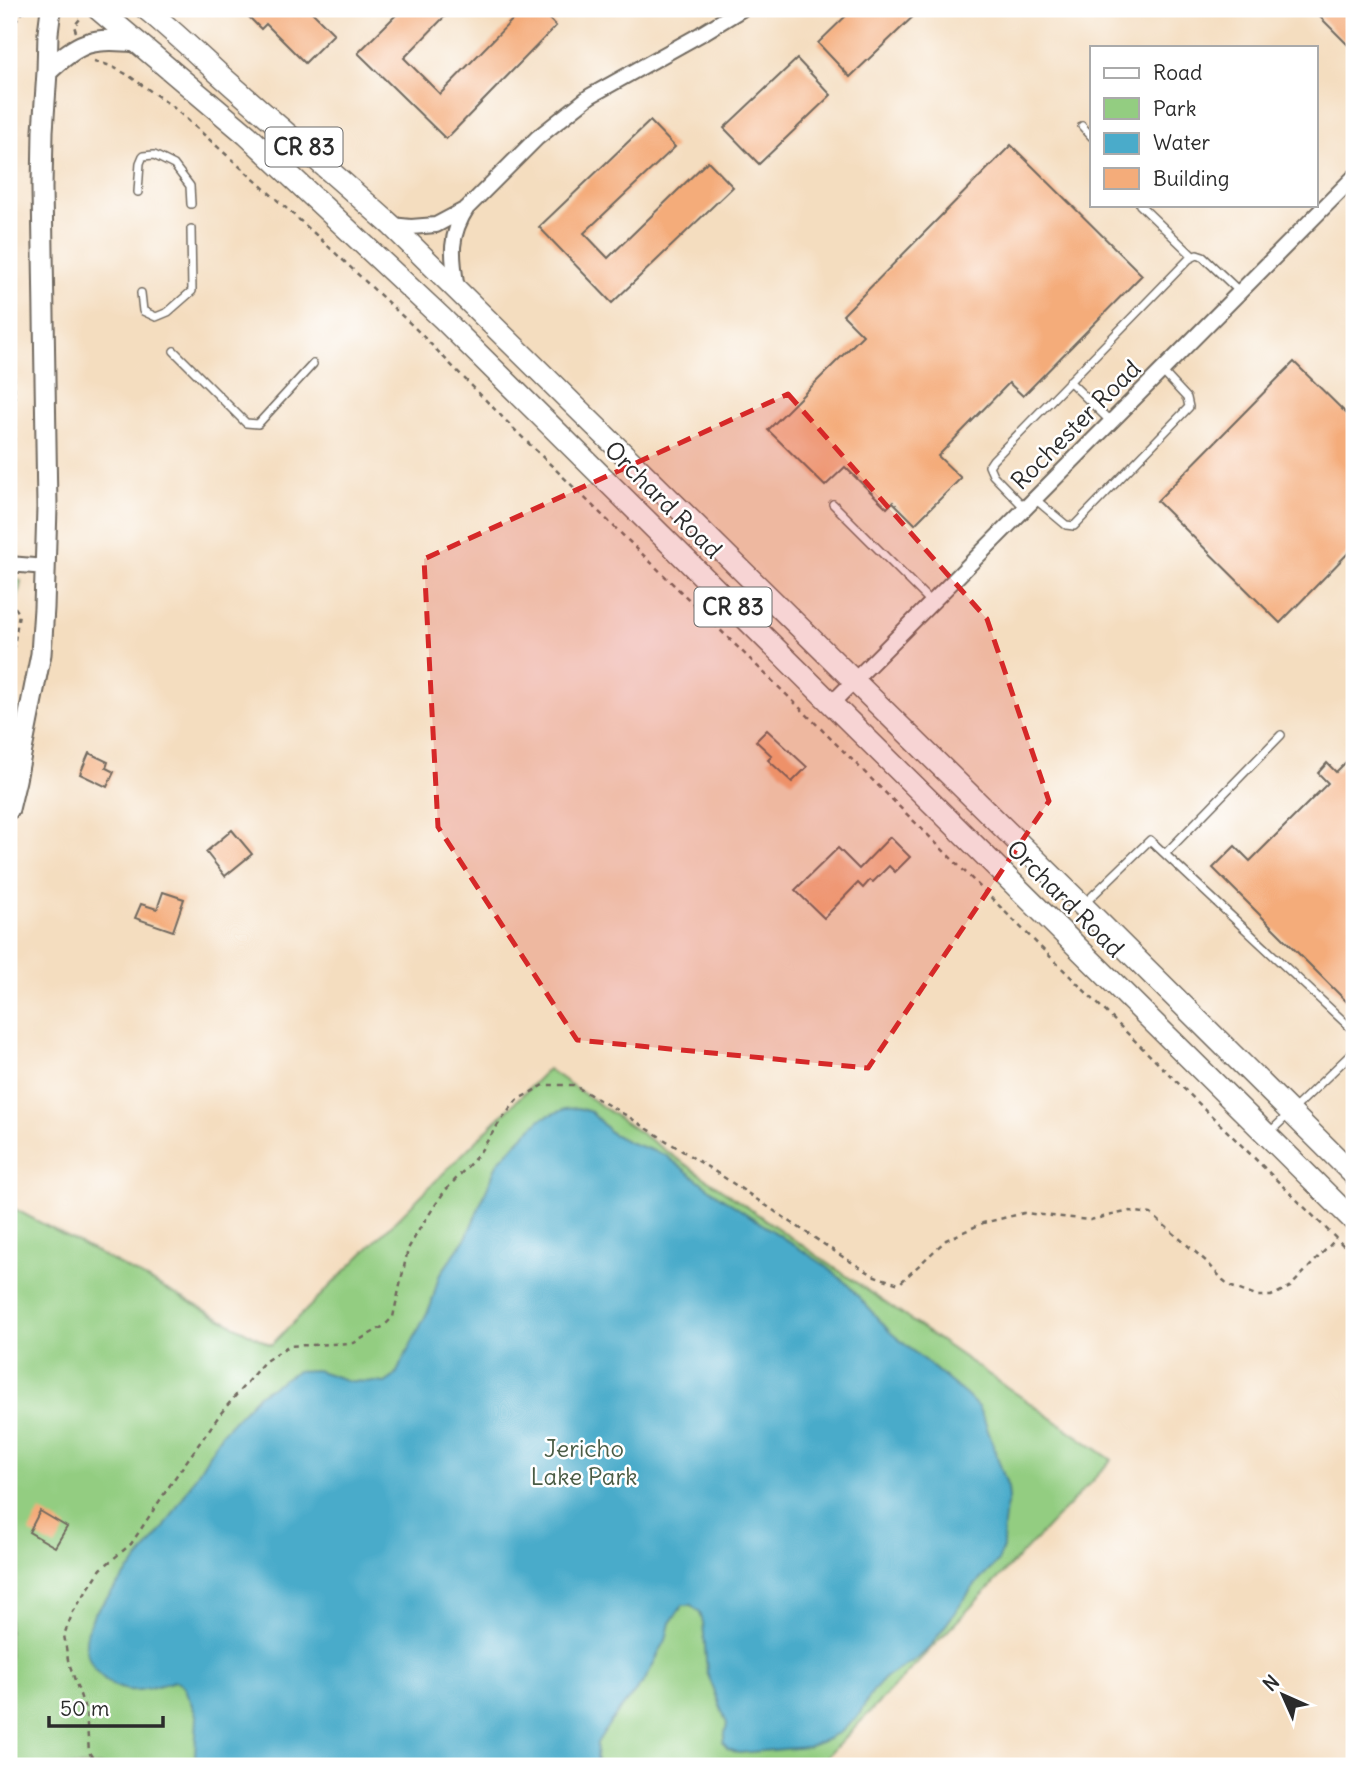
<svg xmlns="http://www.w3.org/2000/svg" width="1363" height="1775" viewBox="0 0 1363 1775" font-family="Delius,sans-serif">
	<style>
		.green { fill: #93cd81; stroke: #5f7c56; stroke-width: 2 }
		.water { fill: #4aabca; stroke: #3a6b7a; stroke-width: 2 }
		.building { fill: #f4ac7a }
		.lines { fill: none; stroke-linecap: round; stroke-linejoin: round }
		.service-casing { stroke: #71695f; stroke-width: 10 }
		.minor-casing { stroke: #71695f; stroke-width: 18 }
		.secondary-casing { stroke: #71695f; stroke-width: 23 }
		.primary-casing { stroke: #71695f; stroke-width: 24 }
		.path { stroke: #71695f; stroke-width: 2.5; stroke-dasharray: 5 5; stroke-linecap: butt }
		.service { stroke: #fff; stroke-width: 7 }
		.minor { stroke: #fff; stroke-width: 14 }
		.secondary { stroke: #fff; stroke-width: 19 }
		.primary { stroke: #fff; stroke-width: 21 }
		.marked { fill: #d62828; fill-opacity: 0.2; stroke: #d62828; stroke-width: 5; stroke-dasharray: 14 9; stroke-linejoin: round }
		.labels { text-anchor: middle; stroke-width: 5; stroke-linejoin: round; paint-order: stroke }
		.shield { fill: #fff; stroke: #6b6b6b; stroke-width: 2 }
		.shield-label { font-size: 23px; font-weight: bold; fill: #2b2b2b }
		.street-label { font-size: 24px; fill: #2b2b2b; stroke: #fff }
		.park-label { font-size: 24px; fill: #4a5c45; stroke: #fff }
	</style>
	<rect width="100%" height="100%" fill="#fff"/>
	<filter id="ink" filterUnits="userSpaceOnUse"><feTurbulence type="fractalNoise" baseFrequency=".0143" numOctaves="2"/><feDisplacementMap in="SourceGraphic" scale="14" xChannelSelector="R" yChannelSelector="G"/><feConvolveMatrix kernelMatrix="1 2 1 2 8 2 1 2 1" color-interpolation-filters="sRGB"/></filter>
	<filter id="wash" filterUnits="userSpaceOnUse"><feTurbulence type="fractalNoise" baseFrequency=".00686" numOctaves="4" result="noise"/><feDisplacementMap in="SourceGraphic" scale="28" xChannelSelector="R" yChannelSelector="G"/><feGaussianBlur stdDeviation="1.57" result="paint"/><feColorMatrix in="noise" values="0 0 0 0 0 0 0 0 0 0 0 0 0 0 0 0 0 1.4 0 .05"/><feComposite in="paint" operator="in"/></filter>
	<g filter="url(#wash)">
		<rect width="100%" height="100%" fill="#f4ddbf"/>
		<path class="green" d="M9 576 21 581 9 649Z
			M548 1069 1112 1460 818 1766H9V1206L271 1345Z"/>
		<path class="water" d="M578 1108 591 1112 611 1133 628 1142 665 1155 718 1195 826 1266 847 1284 890 1332 966 1395 978 1407 985 1422 1008 1488 1009 1499 1006 1508 1004 1524 1003 1547 998 1562 974 1586 929 1648 918 1658 886 1677 873 1691 858 1716 842 1731 828 1739 807 1747 739 1753 728 1749 723 1743 727 1724 707 1672 703 1623 700 1612 691 1605H683L670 1623 666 1640 645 1680 611 1721 597 1743 596 1757 599 1766H203L195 1755 197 1717 184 1687 176 1681C161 1684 144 1692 128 1690 107 1687 88 1667 86 1646 85 1635 90 1624 94 1614L164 1528 222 1433 258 1395 297 1371 316 1370 349 1381 375 1382 385 1383 395 1376 431 1305 439 1276 467 1236 498 1162 524 1135 542 1118 565 1109Z"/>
		<g id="blocks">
			<path class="building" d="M241 9H309L334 34 305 63 266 24 261 29Z
				M402 9H452L404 58 440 94 523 9H539L556 26 446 139 358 53Z
				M853 9H921L850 77 818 43Z
				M1312 9H1354V51Z
				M797 59 831 95 759 164 724 128Z
				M650 121 675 147 584 233 608 258 708 161 733 187 612 303 539 227Z
				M1011 145 1142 275 1023 396 1009 383 938 456 961 478 915 524 893 502 887 508 845 467 825 486 768 430 863 335 843 315Z
				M1294 362 1354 421V547L1280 623 1157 501Z
				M767 730 807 767 792 782 768 760 772 756 756 741Z
				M89 753 108 762 106 768 114 772 107 787 80 774Z
				M1354 754V994L1347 1002 1213 868 1235 846 1250 861 1328 783 1318 773 1327 763 1336 772Z
				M232 830 252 854 225 876 206 852Z
				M890 837 910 857 895 872 889 866 873 882 870 880 863 888 858 883 824 918 795 890 838 848 859 869Z
				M163 892 184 899 173 931 135 918 141 904 157 909Z
				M40 1511 67 1527 55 1547 29 1532Z"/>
		</g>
	</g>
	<g filter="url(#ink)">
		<use href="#blocks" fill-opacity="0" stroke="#71695f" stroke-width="2"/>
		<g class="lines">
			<defs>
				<path id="service" d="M1082 126 1092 137
					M138 192 140 163 143 156 154 155 174 165 190 186 191 204
					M1140 205 1193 256
					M141 293 143 311 156 317 168 312 192 291 191 229
					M174 351 246 423 258 424 313 364
					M1069 381 1111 422
					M1035 499 1066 525 1074 526 1189 407 1187 398 1162 371
					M833 504 932 603
					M1025 508 993 475 989 466 993 460 1189 259 1197 255 1203 257 1240 292
					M1165 854 1281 735
					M1085 903 1150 840 1354 1031
					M1268 1134 1354 1051"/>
				<path id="minor" d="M391 225 411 227 436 225 466 209
					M457 290C452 257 448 237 467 208L537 138 590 96 701 34 742 9
					M9 564 46 567
					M831 704 1354 177"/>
				<path id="secondary" d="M47 72C79 41 92 37 136 42
					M9 809 16 780 41 654 44 608 47 507 42 188 43 131 47 72 48 33 51 9"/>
				<path id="primary" d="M98 9 247 135 442 318 1354 1221
					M146 9C171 29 194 51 218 73 275 124 334 174 391 225L1090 913 1354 1175"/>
			</defs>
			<use href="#service" class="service-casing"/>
			<use href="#minor" class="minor-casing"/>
			<use href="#secondary" class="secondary-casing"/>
			<use href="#primary" class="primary-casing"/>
			<path class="path" d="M76 32 74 26 80 19
				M94 61 111 66 128 75 173 107 314 233 414 327 516 431 795 703 1117 1023 1354 1256
				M9 501 15 426 10 200V40C14 26 15 14 30 9
				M9 599 19 613 9 680
				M97 1766 89 1752 86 1712 68 1660 64 1635 73 1612 101 1569 131 1544 174 1479 221 1413 264 1362 288 1346 354 1343 384 1326 393 1317 408 1249 420 1228 444 1192 478 1155 499 1123 517 1100 544 1085H573L629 1117 725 1178 843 1257 875 1276 899 1284 946 1240 983 1223 1024 1213 1090 1220 1130 1211 1151 1214 1207 1262 1223 1280 1232 1287 1256 1296H1271L1290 1287 1336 1239"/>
			<use href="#service" class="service"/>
			<use href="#minor" class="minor"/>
			<use href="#secondary" class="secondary"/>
			<use href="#primary" class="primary"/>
		</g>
	</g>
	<path class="marked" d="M788 394 987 619 1049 801 868 1068 577 1040 438 827 424 559Z"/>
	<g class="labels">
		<g class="shield">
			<rect x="265.5" y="127.5" width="77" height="39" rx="5"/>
			<rect x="694.5" y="587.5" width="77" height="39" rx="5"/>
		</g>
		<g class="shield-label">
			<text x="304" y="155">CR 83</text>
			<text x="733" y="615">CR 83</text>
		</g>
		<g class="street-label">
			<text transform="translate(1076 425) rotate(-45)" y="8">Rochester Road</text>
			<text transform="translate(663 500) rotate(45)" y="8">Orchard Road</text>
			<text transform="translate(1065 899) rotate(45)" y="8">Orchard Road</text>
		</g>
		<g class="park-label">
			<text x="584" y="1457">Jericho<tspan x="584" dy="28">Lake Park</tspan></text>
		</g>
	</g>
	<rect width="1363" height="1775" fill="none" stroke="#fff" stroke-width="35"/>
	<rect x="1090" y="46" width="228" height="161" fill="#ffffff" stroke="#aaaaaa" stroke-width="2"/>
	<rect x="1104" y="68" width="35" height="10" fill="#ffffff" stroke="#aaaaaa" stroke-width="2"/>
	<text x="1153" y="80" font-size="21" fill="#2b2b2b">Road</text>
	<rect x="1104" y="98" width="35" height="21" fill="#93cd81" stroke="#aaaaaa" stroke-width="2"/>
	<text x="1153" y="116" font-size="21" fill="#2b2b2b">Park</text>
	<rect x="1104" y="133" width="35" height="21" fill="#4aabca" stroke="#aaaaaa" stroke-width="2"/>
	<text x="1153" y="150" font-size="21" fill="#2b2b2b">Water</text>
	<rect x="1104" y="168" width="35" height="21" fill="#f4ac7a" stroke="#aaaaaa" stroke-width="2"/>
	<text x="1153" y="186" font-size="21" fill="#2b2b2b">Building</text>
	<g transform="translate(1283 1695) rotate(315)" stroke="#ffffff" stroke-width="5" paint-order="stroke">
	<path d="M0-5L12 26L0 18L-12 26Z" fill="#2b2b2b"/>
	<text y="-10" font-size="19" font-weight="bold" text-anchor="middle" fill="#2b2b2b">N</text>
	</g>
	<path d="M49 1716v10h114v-10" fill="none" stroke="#2b2b2b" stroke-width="3.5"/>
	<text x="60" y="1716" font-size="21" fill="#2b2b2b" stroke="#ffffff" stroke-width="5" paint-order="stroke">50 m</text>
</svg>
